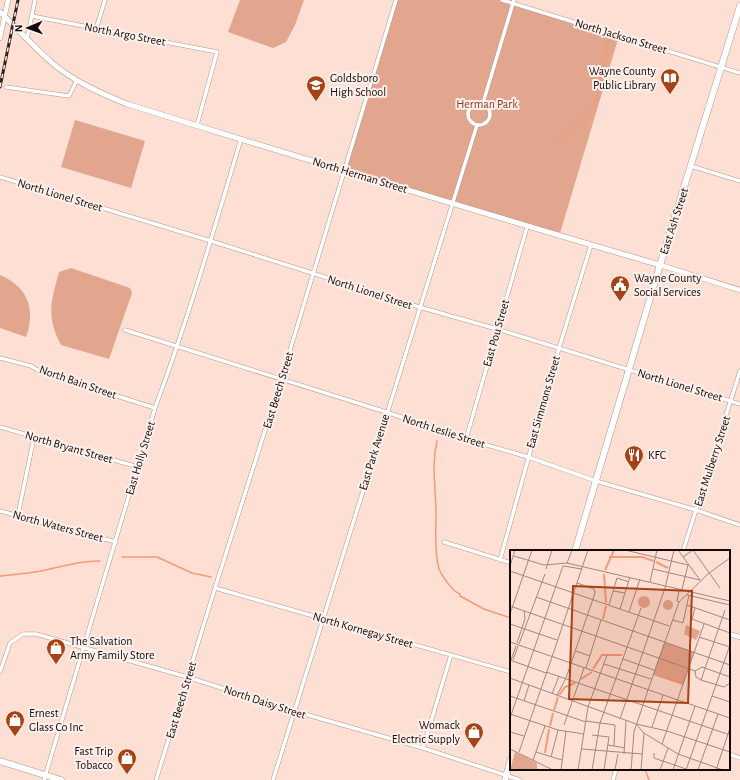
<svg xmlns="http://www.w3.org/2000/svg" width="740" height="780" viewBox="0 0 740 780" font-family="'Alegreya Sans',sans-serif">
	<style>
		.green { fill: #e2a58e }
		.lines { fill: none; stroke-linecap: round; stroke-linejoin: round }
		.stream { stroke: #f49b78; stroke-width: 1.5 }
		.minor-casing { stroke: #b1968b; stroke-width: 4.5 }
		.tertiary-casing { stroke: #b1968b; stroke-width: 5.5 }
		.secondary-casing { stroke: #b1968b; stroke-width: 6 }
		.primary-casing { stroke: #b1968b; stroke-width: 7 }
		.minor { stroke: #fff; stroke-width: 3.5 }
		.tertiary { stroke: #fff; stroke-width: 4.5 }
		.secondary { stroke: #fff; stroke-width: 5 }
		.primary { stroke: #fff; stroke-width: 6 }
		.rail-casing { stroke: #2e221e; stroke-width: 3 }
		.rail { stroke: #fdf0ec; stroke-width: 1.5; stroke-dasharray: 4.5; stroke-linecap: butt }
		.labels { text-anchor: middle; stroke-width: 4; stroke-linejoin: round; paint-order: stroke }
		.street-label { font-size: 12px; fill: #130906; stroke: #fdf0ec }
		.poi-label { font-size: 12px; fill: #130906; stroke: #fdf0ec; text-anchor: start }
		.park-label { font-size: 12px; fill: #883917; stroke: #fdf0ec }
		.inset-river { fill: none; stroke: #f49b78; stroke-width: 2 }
		.inset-road { fill: none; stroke: #9f8982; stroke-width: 1 }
		.view { fill: #a64213; fill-opacity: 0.15; stroke: #a64213; stroke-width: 2 }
		.inset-edge { fill: none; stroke: #130906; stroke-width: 2 }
	</style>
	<rect width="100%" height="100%" fill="#fddfd4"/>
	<path class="green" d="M240 0H304L295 25 286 42 273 48 228 32Z
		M396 0H502L619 36 560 233 345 171Z
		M75 120 145 141 131 188 61 167Z
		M71 268 130 288 132 293 109 359 61 345C46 316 51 302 59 272Z
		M0 275C28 287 36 309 26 337L0 328Z"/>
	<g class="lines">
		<path class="stream" d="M558 142 579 124 586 113 593 107 602 75 609 39
			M437 441C431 466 436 488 436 514 436 531 434 552 439 569 442 576 453 592 460 594V596L484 609 511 618
			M122 557H157L192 573 211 577
			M0 576C11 575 23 574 35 572 56 569 78 560 100 561
			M645 769 649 780"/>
		<defs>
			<path id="minor" d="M502 0 740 73
				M32 16 217 52 197 125
				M96 29 105 0
				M27 39 35 0
				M6 87 69 96 77 80
				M468 114a11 11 0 1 1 22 0a11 11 0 1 1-22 0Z
				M483 103 514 0
				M691 166 740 181
				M0 177 211 241 419 307 497 329 740 404
				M125 330 386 412 466 439 528 457 596 481 696 510 740 525
				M0 358 31 366 41 372 155 408
				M0 427 138 467
				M466 439 527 227
				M0 511 116 542
				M18 515 34 437
				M444 542 511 563
				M683 551 740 371
				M500 560 559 348 591 245
				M215 588 511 672
				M0 672 10 643 23 634H36L187 677 294 711 423 748 520 780
				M423 748 451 655
				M729 754 740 758
				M44 780 155 408C188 320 214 229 241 139
				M156 780 215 588 281 380 396 0
				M273 780 477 125
				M613 780 616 769"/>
			<path id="tertiary" d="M0 38 8 0
				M660 265 740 290
				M729 634 740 637"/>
			<path id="secondary" d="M0 12C17 28 33 46 51 62 73 81 100 93 127 104 304 159 482 213 660 265"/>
			<path id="primary" d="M575 551 660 265 740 6
				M0 761 61 780
				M505 780 511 759"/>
		</defs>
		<use href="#minor" class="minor-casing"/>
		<use href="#tertiary" class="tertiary-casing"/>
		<use href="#secondary" class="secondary-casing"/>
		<use href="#primary" class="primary-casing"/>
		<use href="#minor" class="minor"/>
		<use href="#tertiary" class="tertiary"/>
		<use href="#secondary" class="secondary"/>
		<use href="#primary" class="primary"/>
		<defs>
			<path id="rail" d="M0 87 18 0"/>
		</defs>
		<use href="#rail" class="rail-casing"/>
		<use href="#rail" class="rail"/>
	</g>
	<defs>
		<symbol id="library-pin" viewBox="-11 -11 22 30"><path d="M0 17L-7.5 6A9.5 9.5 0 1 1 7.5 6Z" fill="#a64213" stroke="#fdf0ec"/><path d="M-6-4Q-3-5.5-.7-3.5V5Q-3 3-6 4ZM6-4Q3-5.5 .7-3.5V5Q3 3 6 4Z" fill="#fff"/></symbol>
		<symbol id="school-pin" viewBox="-11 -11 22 30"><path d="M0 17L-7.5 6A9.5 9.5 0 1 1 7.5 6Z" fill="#a64213" stroke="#fdf0ec"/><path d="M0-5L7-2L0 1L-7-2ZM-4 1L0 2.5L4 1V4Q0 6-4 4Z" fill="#fff"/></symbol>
		<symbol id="civic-pin" viewBox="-11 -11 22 30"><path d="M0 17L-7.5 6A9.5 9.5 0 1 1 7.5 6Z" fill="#a64213" stroke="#fdf0ec"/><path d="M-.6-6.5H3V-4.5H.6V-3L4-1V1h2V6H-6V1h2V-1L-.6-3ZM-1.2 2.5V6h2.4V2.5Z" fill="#fff"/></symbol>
		<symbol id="restaurant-pin" viewBox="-11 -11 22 30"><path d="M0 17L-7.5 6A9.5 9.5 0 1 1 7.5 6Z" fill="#a64213" stroke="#fdf0ec"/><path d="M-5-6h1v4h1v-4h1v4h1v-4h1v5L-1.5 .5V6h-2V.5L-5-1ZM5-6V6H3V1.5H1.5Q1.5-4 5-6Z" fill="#fff"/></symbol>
		<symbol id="shop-pin" viewBox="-11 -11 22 30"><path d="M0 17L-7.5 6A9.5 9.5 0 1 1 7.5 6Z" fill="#a64213" stroke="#fdf0ec"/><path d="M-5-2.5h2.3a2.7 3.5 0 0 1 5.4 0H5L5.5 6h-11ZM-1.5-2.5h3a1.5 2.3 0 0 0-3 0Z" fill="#fff"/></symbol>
	</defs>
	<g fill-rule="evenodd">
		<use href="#library-pin" x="659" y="67" width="22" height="30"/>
		<use href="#school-pin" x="305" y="74" width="22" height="30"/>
		<use href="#civic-pin" x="609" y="274" width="22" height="30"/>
		<use href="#restaurant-pin" x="623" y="444" width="22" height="30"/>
		<use href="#shop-pin" x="45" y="637" width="22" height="30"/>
		<use href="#shop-pin" x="4" y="709" width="22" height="30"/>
		<use href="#shop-pin" x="463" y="721" width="22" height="30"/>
		<use href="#shop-pin" x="116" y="747" width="22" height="30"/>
	</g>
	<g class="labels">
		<g class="street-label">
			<text transform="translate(125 34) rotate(11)" y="4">North Argo Street</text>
			<text transform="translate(621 36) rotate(17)" y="4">North Jackson Street</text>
			<text transform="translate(360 175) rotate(17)" y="4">North Herman Street</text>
			<text transform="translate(60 195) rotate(17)" y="4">North Lionel Street</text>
			<text transform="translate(674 221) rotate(-72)" y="4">East Ash Street</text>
			<text transform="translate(370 292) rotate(18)" y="4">North Lionel Street</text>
			<text transform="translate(496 333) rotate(-74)" y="4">East Pou Street</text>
			<text transform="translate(78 382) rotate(19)" y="4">North Bain Street</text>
			<text transform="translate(680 385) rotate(17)" y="4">North Lionel Street</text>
			<text transform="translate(278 390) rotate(-73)" y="4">East Beech Street</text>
			<text transform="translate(543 402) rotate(-74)" y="4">East Simmons Street</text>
			<text transform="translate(444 431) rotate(18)" y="4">North Leslie Street</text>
			<text transform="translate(69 447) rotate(16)" y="4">North Bryant Street</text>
			<text transform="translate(374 452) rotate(-73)" y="4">East Park Avenue</text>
			<text transform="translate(140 458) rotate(-73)" y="4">East Holly Street</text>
			<text transform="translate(712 461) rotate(-72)" y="4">East Mulberry Street</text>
			<text transform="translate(58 526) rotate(15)" y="4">North Waters Street</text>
			<text transform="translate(363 630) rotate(16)" y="4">North Kornegay Street</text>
			<text transform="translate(181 700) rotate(-73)" y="4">East Beech Street</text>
			<text transform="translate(265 702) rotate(18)" y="4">North Daisy Street</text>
		</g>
		<g class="poi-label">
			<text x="656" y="75" text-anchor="end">Wayne County<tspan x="656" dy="14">Public Library</tspan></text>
			<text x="330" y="82">Goldsboro<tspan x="330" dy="14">High School</tspan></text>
			<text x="634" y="282">Wayne County<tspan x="634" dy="14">Social Services</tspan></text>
			<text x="648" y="459">KFC</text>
			<text x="70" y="645">The Salvation<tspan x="70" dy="14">Army Family Store</tspan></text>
			<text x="29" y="717">Ernest<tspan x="29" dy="14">Glass Co Inc</tspan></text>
			<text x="460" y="729" text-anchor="end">Womack<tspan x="460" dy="14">Electric Supply</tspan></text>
			<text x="113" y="755" text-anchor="end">Fast Trip<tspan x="113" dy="14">Tobacco</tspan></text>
		</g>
		<g class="park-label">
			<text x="487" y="108">Herman Park</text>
		</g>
	</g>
	<g transform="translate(510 550)">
		<rect width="220" height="220" fill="#fddfd4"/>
		<path d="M128 52a6 6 0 1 1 12 0a6 6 0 1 1-12 0ZM153 55a5 5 0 1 1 10 0a5 5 0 1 1-10 0ZM176 75 190 81 186 90 174 84ZM154 92 184 102 173 135 143 125ZM5 202 27 213V220H0Z" fill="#e2a58e"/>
		<path class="inset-river" d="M99 7H132L144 11M146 12 158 18M95 20 104 0M94 24 96 53M93 69 96 56M83 119 92 105H112M157 125 162 130 172 133M71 129 82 122M49 145 55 137 65 133M44 160 48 147M40 176 43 163M35 203 39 179"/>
		<path class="inset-road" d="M115 0 178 15 172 39M168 0 190 30M183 0 210 38M4 6 34 15 57 13 220 51M173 7 183 0M57 13 62 0M0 16 5 0M36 19 42 0M143 19 190 30M0 21 159 76M140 32 147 0M103 41 115 43M169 41 167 51 169 52M177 45 220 55M26 47 220 115M99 55 107 28 119 32M177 55 220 70M0 56 160 112M185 58 182 69 220 83M110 59 120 27M119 62 130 29M0 64 22 0M163 70 173 73 179 45M0 74 47 90M189 87 220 97M0 92 220 168M7 93 15 69 14 61M9 94 35 24M66 101 80 106M42 107 78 0M113 109 144 120M0 110 36 123M1 110 6 96M3 110 8 96M94 114 141 129M163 114 160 112 185 121M76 118 91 70M185 121 186 127 191 130 214 137 220 133M185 121 192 117 220 127M36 122 220 185M0 128 126 174 157 181 220 202M191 130 215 60M138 140 169 52 199 23 220 8M42 144 49 126M47 145 56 128 85 43 84 39 67 33M0 146 76 172M202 146 220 152M14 151 19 135M0 164 48 180 74 184M0 168 53 16 72 19M110 169 155 38 164 0M76 171 105 175 104 196M126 174 134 183 168 204 213 220M54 175 74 118M142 177 153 145M0 182 14 186M82 185 99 187 94 220M152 194 194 74M98 195 115 198M0 199 43 220M72 199 132 204M9 202 42 107M26 202 52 210M144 203V208L176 219M114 204 116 171M41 207 48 180M23 210 35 176M51 220 56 181M68 220 78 157 97 105M82 220 90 173 131 58M105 220 108 204M121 220 124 182 138 140M131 220 134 183M150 220 158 198M163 220 185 156M176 220 220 95M188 220 208 164M206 220 220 178"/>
		<path class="view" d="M63 36 182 41 178 153 59 149Z"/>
		<rect width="220" height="220" class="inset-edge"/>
	</g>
	<g transform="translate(28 28) rotate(268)" stroke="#fdf0ec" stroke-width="3" paint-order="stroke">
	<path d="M0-3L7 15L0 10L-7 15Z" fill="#130906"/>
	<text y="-6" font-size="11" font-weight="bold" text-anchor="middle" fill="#130906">N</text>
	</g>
</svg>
